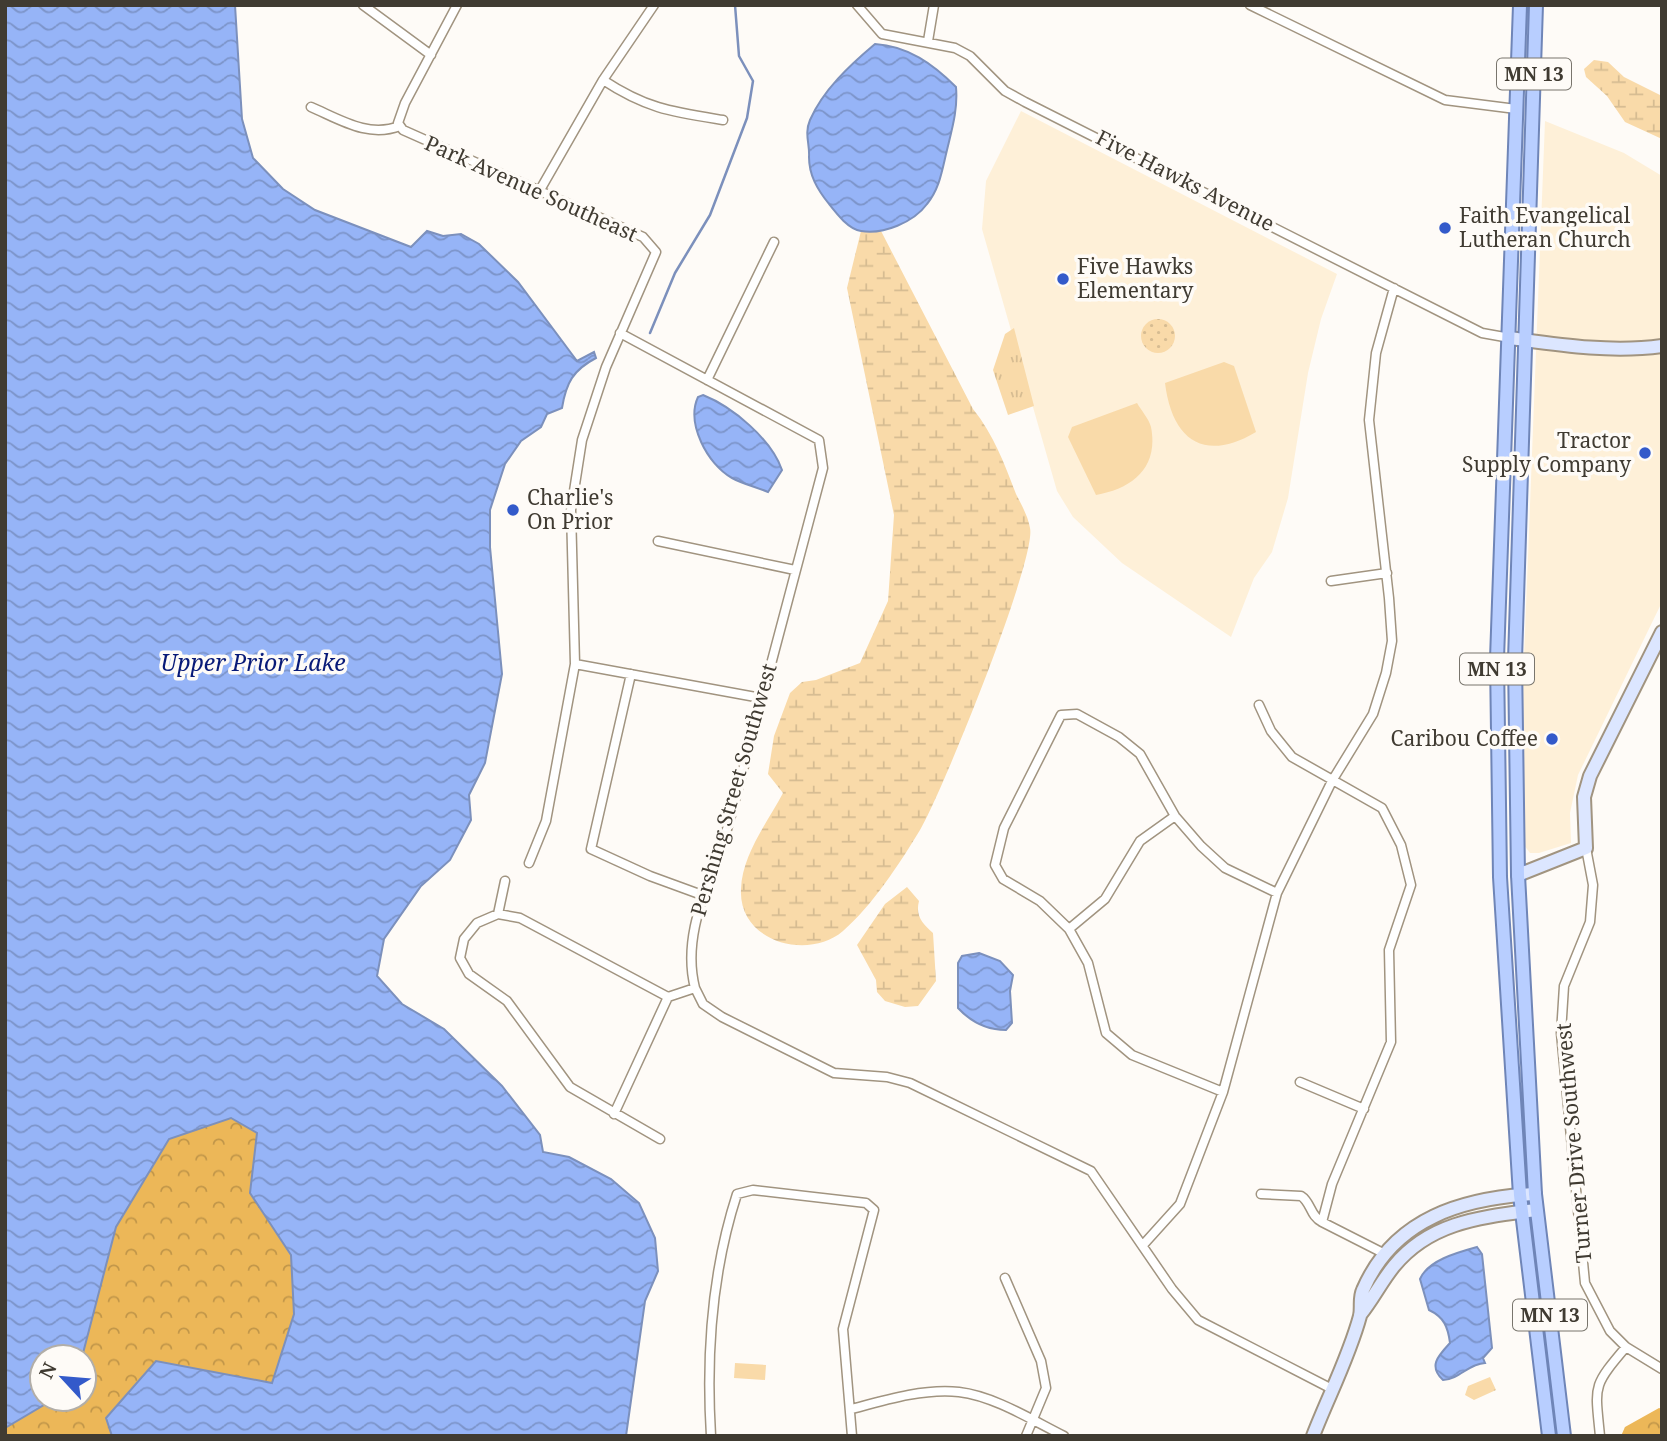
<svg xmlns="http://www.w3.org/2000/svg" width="1667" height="1441" viewBox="0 0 1667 1441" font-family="'Noto Serif',serif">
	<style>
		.built { fill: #fef0d8 }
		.grass { fill: url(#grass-dots) }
		.forest { fill: url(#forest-crowns) }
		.wetland { fill: url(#wetland-marsh) }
		.park { fill: url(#park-tufts) }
		.garden { fill: #f9daa9 }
		.water { fill: url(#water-waves); stroke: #7c90bc; stroke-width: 2 }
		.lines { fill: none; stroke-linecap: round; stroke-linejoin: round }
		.stream { stroke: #7c90bc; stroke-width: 2.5 }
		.street-casing { stroke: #a19480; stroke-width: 11 }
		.secondary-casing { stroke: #a19480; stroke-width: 16 }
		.primary-casing { stroke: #6f85b7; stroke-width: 16 }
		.street { stroke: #fff; stroke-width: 8 }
		.secondary { stroke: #dce6ff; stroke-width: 12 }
		.primary { stroke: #b8ceff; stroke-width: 12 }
		.poi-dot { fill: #335aca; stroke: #fefbf7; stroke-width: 2.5 }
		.labels { text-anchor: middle; stroke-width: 7; stroke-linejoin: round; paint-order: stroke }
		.shield { fill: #fefbf7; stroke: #79756d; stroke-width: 2 }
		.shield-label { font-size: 19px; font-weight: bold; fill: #403b32 }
		.street-label { font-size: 21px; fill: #403b32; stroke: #fefbf7 }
		.poi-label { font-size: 21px; fill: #403b32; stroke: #fefbf7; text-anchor: start }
		.water-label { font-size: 23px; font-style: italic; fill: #081a78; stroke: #fefbf7 }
	</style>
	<defs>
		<pattern id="grass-dots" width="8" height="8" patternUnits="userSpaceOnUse" patternTransform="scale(1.75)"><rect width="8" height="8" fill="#f9daa9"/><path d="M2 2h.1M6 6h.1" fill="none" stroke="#d6bc92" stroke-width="1.8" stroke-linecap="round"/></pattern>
		<pattern id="forest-crowns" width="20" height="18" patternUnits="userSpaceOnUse" patternTransform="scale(1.75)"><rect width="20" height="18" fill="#ecb758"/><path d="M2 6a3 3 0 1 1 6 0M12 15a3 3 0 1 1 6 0" fill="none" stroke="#c19649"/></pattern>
		<pattern id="wetland-marsh" width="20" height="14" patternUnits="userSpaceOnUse" patternTransform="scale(1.75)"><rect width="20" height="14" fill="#f9daa9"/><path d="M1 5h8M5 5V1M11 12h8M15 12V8" fill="none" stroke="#d6bc92"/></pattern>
		<pattern id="park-tufts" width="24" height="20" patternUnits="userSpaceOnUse" patternTransform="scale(1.75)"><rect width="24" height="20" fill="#f9daa9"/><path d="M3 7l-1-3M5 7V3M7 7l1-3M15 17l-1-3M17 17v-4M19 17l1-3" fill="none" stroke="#d6bc92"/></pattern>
		<pattern id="water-waves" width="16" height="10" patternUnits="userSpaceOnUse" patternTransform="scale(1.75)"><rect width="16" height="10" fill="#96b4f7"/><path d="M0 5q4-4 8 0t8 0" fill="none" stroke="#7c94c9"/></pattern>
	</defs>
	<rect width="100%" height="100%" fill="#fefbf7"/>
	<path class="built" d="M1021 111 1337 274 1321 319 1308 373 1288 498 1272 552 1254 578 1231 637 1122 563 1073 517 1057 491 982 229 986 181Z
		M1545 121 1624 153 1662 176V602L1578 775 1570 813 1571 843 1539 853H1530L1524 845 1522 710Z"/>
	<path class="grass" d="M1141 336a17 17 0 1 1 34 0a17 17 0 1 1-34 0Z"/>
	<path class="forest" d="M231 1118 257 1133 250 1193 291 1255 294 1314 272 1384 156 1361 106 1418 112 1436H5V1428L54 1399H84L82 1357 116 1226 169 1139Z
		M1659 1408 1662 1409V1436H1621L1625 1427Z"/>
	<path class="wetland" d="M1594 60 1608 62 1624 77 1662 96V139L1625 122 1607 96 1586 77 1584 69Z
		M861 231H881L973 409C994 435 1004 463 1016 494 1021 504 1028 516 1030 528 1037 559 941 795 920 830 900 863 872 906 843 931 808 961 738 942 741 889 742 855 767 823 783 793L768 774 774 736 790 693 802 682 816 680 860 663 888 601 894 515 847 288Z
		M907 887 919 901C915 916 923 924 933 933L936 981 918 1006 905 1007 885 1001 877 992 876 980 857 945 885 904Z"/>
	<path class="park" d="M1014 328 1034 406 1008 415 993 370 1005 334Z
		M1490 1377 1496 1390 1474 1400 1465 1395 1468 1386Z"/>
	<path class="garden" d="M1224 362 1234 366 1256 432C1204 463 1172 440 1165 383Z
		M1137 403C1141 410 1149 419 1151 427 1159 468 1132 489 1096 495L1068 437 1072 427Z
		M735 1363 766 1365 765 1380 734 1378Z"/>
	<path class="water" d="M5 5H235L242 119 253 158 283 189 315 210 411 247 427 231 443 236 461 234 479 244 518 282 577 361 594 352 596 358C573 370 566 383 562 408L547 414 541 427 521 441 505 464 490 510V547L502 674 485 763 469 795 471 820 450 860 421 886 384 939 377 976 402 1004 444 1029 502 1086 540 1135 543 1152 569 1157 611 1179 639 1203 655 1238 658 1271 645 1301 626 1436H112L106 1418 156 1361 272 1383 294 1314 291 1255 250 1193 257 1133 231 1118 169 1139 116 1227 82 1357H42V1399H54L5 1428Z
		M875 44C908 46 933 64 956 87 958 109 952 129 947 150 942 170 940 188 927 204 914 222 883 235 861 231 848 229 836 213 829 204 817 189 809 175 809 157 810 144 804 134 810 120 823 90 850 65 875 44Z
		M703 395C733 407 771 439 782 470L768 492C756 487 743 484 732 478 707 464 686 423 698 397Z
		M979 953 1000 961 1013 975 1010 991 1012 1023 1006 1030C987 1030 971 1022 958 1008V963L962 956Z
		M1477 1247 1482 1254 1492 1348 1483 1358 1485 1363C1468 1364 1460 1379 1443 1380 1428 1366 1438 1356 1450 1343 1448 1327 1444 1317 1429 1310L1420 1279C1428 1260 1459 1252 1477 1247Z"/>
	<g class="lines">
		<path class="stream" d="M650 333 675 273 710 215 747 118 753 81 739 56 735 5"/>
		<defs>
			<path id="street" d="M363 5 431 55
				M457 5 405 103 398 123 403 130 643 237 656 252 606 367 582 440 571 510 575 664 546 821 529 863
				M857 5 882 34 955 48 970 56 1005 91 1025 102 1482 333 1510 338
				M1250 5 1445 100 1516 109
				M928 41 934 5
				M603 80C647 109 673 112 723 120
				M311 107C341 120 368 138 400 126
				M540 190 603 80 654 5
				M707 380 774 242
				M658 541 795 570
				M1331 581 1387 573
				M575 664 761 698
				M631 674 591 849 650 876 702 895
				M1259 705 1271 731 1292 757 1382 808 1401 845 1411 885 1389 950 1391 1042 1332 1184 1322 1222 1385 1254
				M1586 848 1593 885 1590 922 1564 986 1561 1033 1585 1283 1610 1331 1626 1347 1662 1369
				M498 914 505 881
				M1069 929 1105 899 1140 841 1175 816
				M695 988 703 1004 722 1017 834 1073 887 1077 910 1083 1091 1171 1172 1289 1198 1320 1332 1389
				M1300 1082 1364 1109
				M1223 1092 1132 1055 1106 1033 1088 963 1069 929 1040 901 1003 879 995 865 1004 828 1061 715 1077 714 1119 737 1140 754 1175 816 1201 846 1225 868 1277 893
				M614 1114 668 997 695 988C680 929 715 875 730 819 760 702 791 585 823 468L819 440 620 333
				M660 1139 570 1087 507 1001 469 974 460 958 464 939 477 923 498 914 520 918 668 997
				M1261 1194 1301 1196C1311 1202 1310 1216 1322 1222
				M1143 1245 1180 1204 1223 1092 1277 893 1332 781 1373 714 1386 673 1392 641 1389 598 1369 420 1376 353 1394 288
				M1005 1278 1041 1361 1046 1388 1026 1436
				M852 1409C885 1400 925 1388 959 1392 994 1396 1032 1420 1064 1436
				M711 1436C706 1355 712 1271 737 1194L753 1190 866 1203 874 1210 843 1329 852 1436
				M1600 1436C1595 1385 1592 1387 1626 1347"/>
			<path id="secondary" d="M1510 338C1560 345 1611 353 1662 346
				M1518 875 1586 848 1584 797 1590 776 1662 632
				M1360 1315C1373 1299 1381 1282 1394 1266 1431 1221 1483 1217 1536 1210
				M1313 1436C1328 1397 1349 1357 1360 1316 1362 1308 1359 1298 1363 1290 1394 1218 1463 1198 1535 1194"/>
			<path id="primary" d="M1520 5 1497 659 1500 877 1520 1195 1549 1436
				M1536 5 1515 660 1518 875 1535 1194 1564 1436"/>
		</defs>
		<use href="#street" class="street-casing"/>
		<use href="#secondary" class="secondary-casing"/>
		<use href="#primary" class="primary-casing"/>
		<use href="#street" class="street"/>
		<use href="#secondary" class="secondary"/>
		<use href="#primary" class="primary"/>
	</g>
	<g class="poi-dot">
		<circle cx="1445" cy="228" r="7"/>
		<circle cx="1063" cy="279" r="7"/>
		<circle cx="1645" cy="453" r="7"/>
		<circle cx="513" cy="510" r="7"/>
		<circle cx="1552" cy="739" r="7"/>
	</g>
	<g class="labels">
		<g class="shield">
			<rect x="1497" y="58.5" width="74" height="31" rx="5"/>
			<rect x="1460" y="653.5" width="74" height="31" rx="5"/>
			<rect x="1513" y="1299.5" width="74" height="31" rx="5"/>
		</g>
		<g class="shield-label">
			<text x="1534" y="81">MN 13</text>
			<text x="1497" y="676">MN 13</text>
			<text x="1550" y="1322">MN 13</text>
		</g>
		<g class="street-label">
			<text transform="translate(1185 181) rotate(27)" y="7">Five Hawks Avenue</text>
			<text transform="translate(531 189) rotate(24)" y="7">Park Avenue Southeast</text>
			<text transform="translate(734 790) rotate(-74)" y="7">Pershing Street Southwest</text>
			<text transform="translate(1574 1143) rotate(-95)" y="7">Turner Drive Southwest</text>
		</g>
		<g class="poi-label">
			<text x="1459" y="223">Faith Evangelical<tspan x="1459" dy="24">Lutheran Church</tspan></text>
			<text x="1077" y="274">Five Hawks<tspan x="1077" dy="24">Elementary</tspan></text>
			<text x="1631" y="448" text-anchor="end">Tractor<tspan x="1631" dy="24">Supply Company</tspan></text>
			<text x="527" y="505">Charlie's<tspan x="527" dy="24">On Prior</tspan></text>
			<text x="1538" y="746" text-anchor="end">Caribou Coffee</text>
		</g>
		<g class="water-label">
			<text x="253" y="671">Upper Prior Lake</text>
		</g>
	</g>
	<rect width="1667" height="1441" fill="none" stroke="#403b32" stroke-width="14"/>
	<g transform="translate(63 1378) rotate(296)"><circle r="33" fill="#fefbf7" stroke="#b2aea8" stroke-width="2"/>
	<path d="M0-5L12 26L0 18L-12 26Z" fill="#335aca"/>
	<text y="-10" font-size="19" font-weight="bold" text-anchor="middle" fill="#403b32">N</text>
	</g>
</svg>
